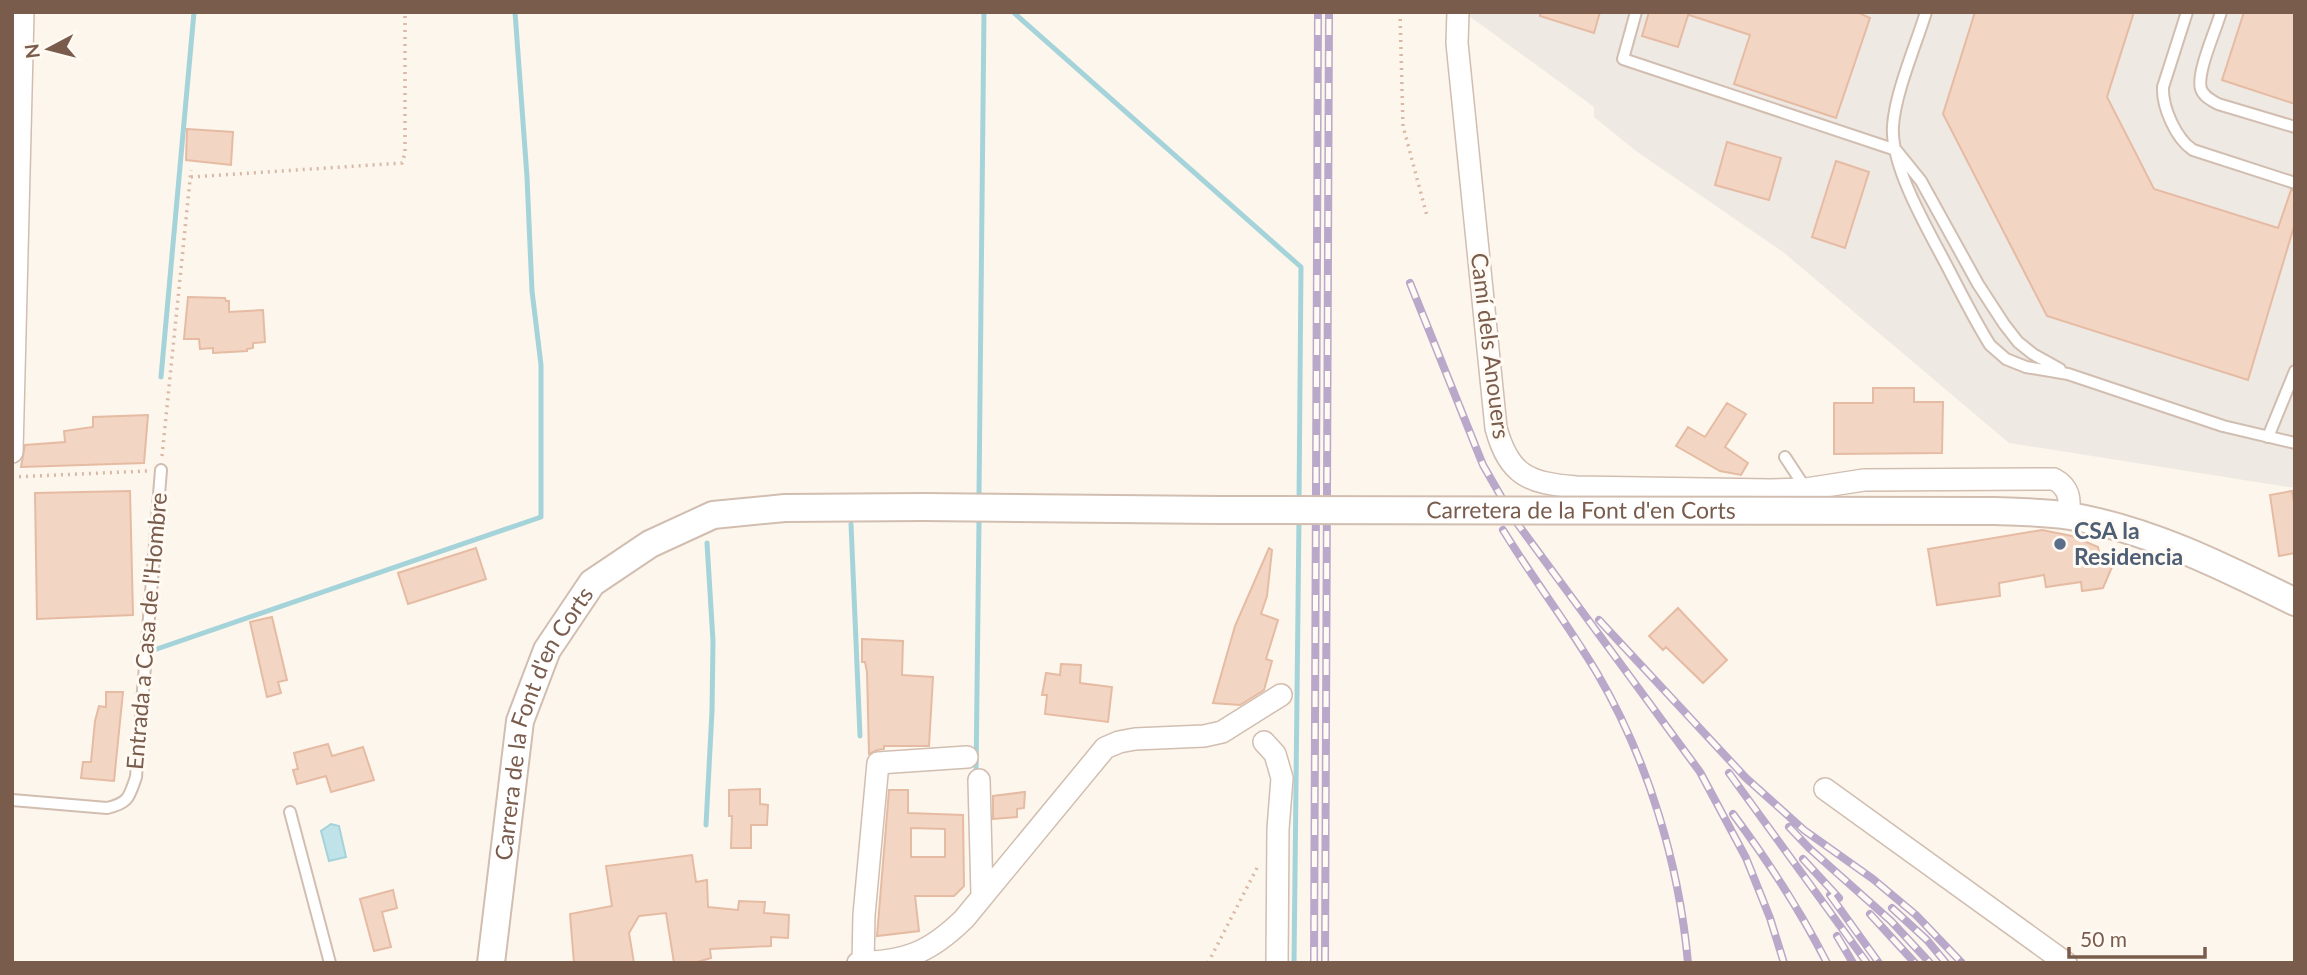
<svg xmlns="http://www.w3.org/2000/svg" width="2307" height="975" viewBox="0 0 2307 975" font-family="Lato,sans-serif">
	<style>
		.industrial { fill: #efe9e4 }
		.water { fill: #bfe3e8; stroke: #a5d3da; stroke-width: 2 }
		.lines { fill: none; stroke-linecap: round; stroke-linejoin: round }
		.stream { stroke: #a5d3da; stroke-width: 5 }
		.building { fill: #f3d5c3; stroke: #e6bba3; stroke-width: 2; fill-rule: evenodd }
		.service-casing { stroke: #d1beb0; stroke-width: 14 }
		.minor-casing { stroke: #d1beb0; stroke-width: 24 }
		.tertiary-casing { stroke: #d1beb0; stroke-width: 30 }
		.path { stroke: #d9b8a5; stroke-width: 3.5; stroke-dasharray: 2 5; stroke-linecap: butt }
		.service { stroke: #fff; stroke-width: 10 }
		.minor { stroke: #fff; stroke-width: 21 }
		.tertiary { stroke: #fff; stroke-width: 26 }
		.rail-casing { stroke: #b9a8c9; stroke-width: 8 }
		.rail { stroke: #fffaf3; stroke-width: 5; stroke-dasharray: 16; stroke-linecap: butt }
		.tertiary-bridge-casing { stroke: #d1beb0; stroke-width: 30; stroke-linecap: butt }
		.tertiary-bridge { stroke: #fff; stroke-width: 26 }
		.service-dot { fill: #5c6f8a; stroke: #fffaf3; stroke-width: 2.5 }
		.labels { text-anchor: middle; stroke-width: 6; stroke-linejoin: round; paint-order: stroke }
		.street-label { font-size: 23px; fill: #7a5c4d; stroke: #fffaf3 }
		.service-label { font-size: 23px; font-weight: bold; fill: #4e5e75; stroke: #fffaf3; text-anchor: start }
	</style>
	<rect width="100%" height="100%" fill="#fdf6ec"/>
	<path class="industrial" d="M2295 12V488L2009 443 1783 252 1636 151 1594 117V107L1465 13Z"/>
	<path class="water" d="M331 824 339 826 346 857 329 861 321 831Z"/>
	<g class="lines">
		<path class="stream" d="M1013 12 1301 267 1299 502
			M161 377 194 12
			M979 495 984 12
			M851 524 860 736
			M154 650 541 517V365L532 291 527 177 515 12
			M976 777 979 521
			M706 825 712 711 713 641 707 543
			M1294 963 1299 519"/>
	</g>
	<path class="building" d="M1540 12H1600L1594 33 1540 16Z
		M1649 12H1689L1678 47 1642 36Z
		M1689 12H1857L1870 18 1836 118 1734 84 1750 35 1689 15Z
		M1975 12H2134L2107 97 2154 189 2278 228 2291 190 2295 191V223L2248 380 2047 316 1943 114Z
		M2244 12H2295V104L2222 80Z
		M187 129 233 132 231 165 186 160Z
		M1727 142 1781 158 1769 200 1715 185Z
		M1836 161 1869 172 1845 248 1812 237Z
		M188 297 225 298 226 301H229V312L263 310 265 342 253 343V348L247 349V351L213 353V348L200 349 199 339H184Z
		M1873 388H1914V402H1943L1942 453 1834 454V403H1873Z
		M1727 403 1746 414 1725 447 1748 463 1741 475 1720 471 1676 446 1688 427 1705 437Z
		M148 415 144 463 21 467 25 445 65 442 64 431 93 427V417Z
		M130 491 133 615 37 619 35 493Z
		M2292 491 2295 508V553L2279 556 2270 495Z
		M2042 530 2072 536 2098 547 2101 562 2115 560 2103 588 2082 591 2081 582 2046 587 2044 575 1999 583 2000 596 1937 605 1928 549Z
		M476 548 486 579 408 604 398 573Z
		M1269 548 1272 550 1267 596 1261 614 1278 620 1266 659 1272 661 1264 690 1240 705 1213 703 1235 626Z
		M1678 608 1727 660 1703 683 1666 647 1663 650 1649 636Z
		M272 617 287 680 278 682 281 693 267 697 250 622Z
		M862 639 903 641 902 675 933 677 929 746H884V749L877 750 869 754 867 672 865 662H862Z
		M1061 664 1081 665 1080 683 1112 687 1108 722 1045 714 1047 695H1042L1046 673 1060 675Z
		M106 692H123L114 781 81 778 83 762H91L95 721 99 706 106 707Z
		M328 744 332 756 363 747 374 780 331 792 326 776 297 784 293 770 298 769 294 753Z
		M760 789V804L768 805 767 825H751V848H731L732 816H729V790Z
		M889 790H908V813L963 815 964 886 954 896H915L919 931 877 936ZM911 828 945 829V857H911Z
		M1025 792 1024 808 1017 809V817L993 819V796Z
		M692 855 696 882 707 880 708 907 738 910 739 901 765 902 764 913 789 915 788 938 771 937V946L710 949 711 958 694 963H674L666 913 639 916 629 933 634 963H574L570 914 612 906 606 866Z
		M393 890 397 908 382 912 391 947 374 951 360 899Z"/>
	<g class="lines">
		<defs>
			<path id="service" d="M1636 12 1623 59 1896 150 1921 181 1978 284 2004 324 2018 342 2033 354 2060 369
				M1926 12C1916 45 1895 93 1893 126 1890 167 1930 233 1949 270 1962 295 1975 321 1990 345L2006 359 2026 367 2068 374 2223 426 2295 443
				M2187 12 2163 87C2162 107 2176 139 2193 150L2295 183
				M2221 12C2216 30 2196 73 2201 89 2204 97 2211 100 2218 104L2295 127
				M2268 437 2295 371
				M1785 457 1806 489
				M12 800 107 808C129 803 129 797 136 777L161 470
				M290 812 330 963"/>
			<path id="minor" d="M1458 12 1457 43 1496 428C1509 476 1529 483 1576 487L1770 490 1806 489 1864 480 2054 479C2069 487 2071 499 2068 516
				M12 452 23 12
				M1264 742 1275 754 1282 778 1278 829 1277 963
				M979 780 982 895
				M1825 789 2066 963
				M858 963C907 961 929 953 964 919L1105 748 1119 742 1135 739 1204 736 1222 732 1281 695
				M863 963 864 915 878 763 967 757"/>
			<g id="tertiary">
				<path d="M1995 511C2020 512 2045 512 2070 516 2150 530 2222 566 2295 602"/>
				<path id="s1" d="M491 963 520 721 547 650 592 583 650 544 713 515 785 508 923 507"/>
			</g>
		</defs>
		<use href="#service" class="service-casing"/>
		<use href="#minor" class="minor-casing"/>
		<use href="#tertiary" class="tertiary-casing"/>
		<path class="path" d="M1400 12 1403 126 1427 216
			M191 177 402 163 405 153V12
			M162 456 191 170
			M12 477 147 471
			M1208 963 1257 868"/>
		<use href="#service" class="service"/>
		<use href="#minor" class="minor"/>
		<use href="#tertiary" class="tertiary"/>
		<defs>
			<path id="rail" d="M1410 283 1483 465 1514 519 1700 772 1746 858 1770 918 1784 963
				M1503 530C1533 579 1568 624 1597 673 1648 760 1679 863 1688 963
				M1599 620 1746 778 1804 830 1873 879 1916 915 1962 963
				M1729 773 1867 963
				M1733 814C1768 861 1800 910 1827 963
				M1789 827 1809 848 1891 921 1930 963
				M1803 859 1839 898
				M1830 895 1879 963
				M1892 908 1927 940 1946 963
				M1870 914 1915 963
				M1837 936 1853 963
				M1314 963 1318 12
				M1325 963 1329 12"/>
		</defs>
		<use href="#rail" class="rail-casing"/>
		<use href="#rail" class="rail"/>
		<defs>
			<g id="tertiary-bridge">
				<path id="s2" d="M923 507 1218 510 1995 511"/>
			</g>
		</defs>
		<use href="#tertiary-bridge" class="tertiary-bridge-casing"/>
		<use href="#tertiary-bridge" class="tertiary-bridge"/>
	</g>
	<circle class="service-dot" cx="2060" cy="544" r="7"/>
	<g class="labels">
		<g class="street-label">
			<text transform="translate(1490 346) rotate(83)" y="8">Camí dels Anouers</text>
			<text dy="8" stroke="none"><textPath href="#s2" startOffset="658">Carretera de la Font d'en Corts</textPath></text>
			<text transform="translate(147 631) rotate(-85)" y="8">Entrada a Casa de l'Hombre</text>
			<text dy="8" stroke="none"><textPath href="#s1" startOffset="248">Carrera de la Font d'en Corts</textPath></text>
		</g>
		<g class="service-label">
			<text x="2074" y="539">CSA la<tspan x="2074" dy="26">Residencia</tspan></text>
		</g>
	</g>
	<rect width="2307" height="975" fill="none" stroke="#7a5c4d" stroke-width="28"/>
	<g transform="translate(49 49) rotate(263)" stroke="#fffaf3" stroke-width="5" paint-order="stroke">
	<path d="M0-5L12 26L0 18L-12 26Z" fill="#7a5c4d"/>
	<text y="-10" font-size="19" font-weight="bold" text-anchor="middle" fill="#7a5c4d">N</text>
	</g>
	<path d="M2069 947v10h136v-10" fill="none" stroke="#7a5c4d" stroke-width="3.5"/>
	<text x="2080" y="947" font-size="21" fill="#7a5c4d" stroke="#fffaf3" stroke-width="5" paint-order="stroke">50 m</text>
</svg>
